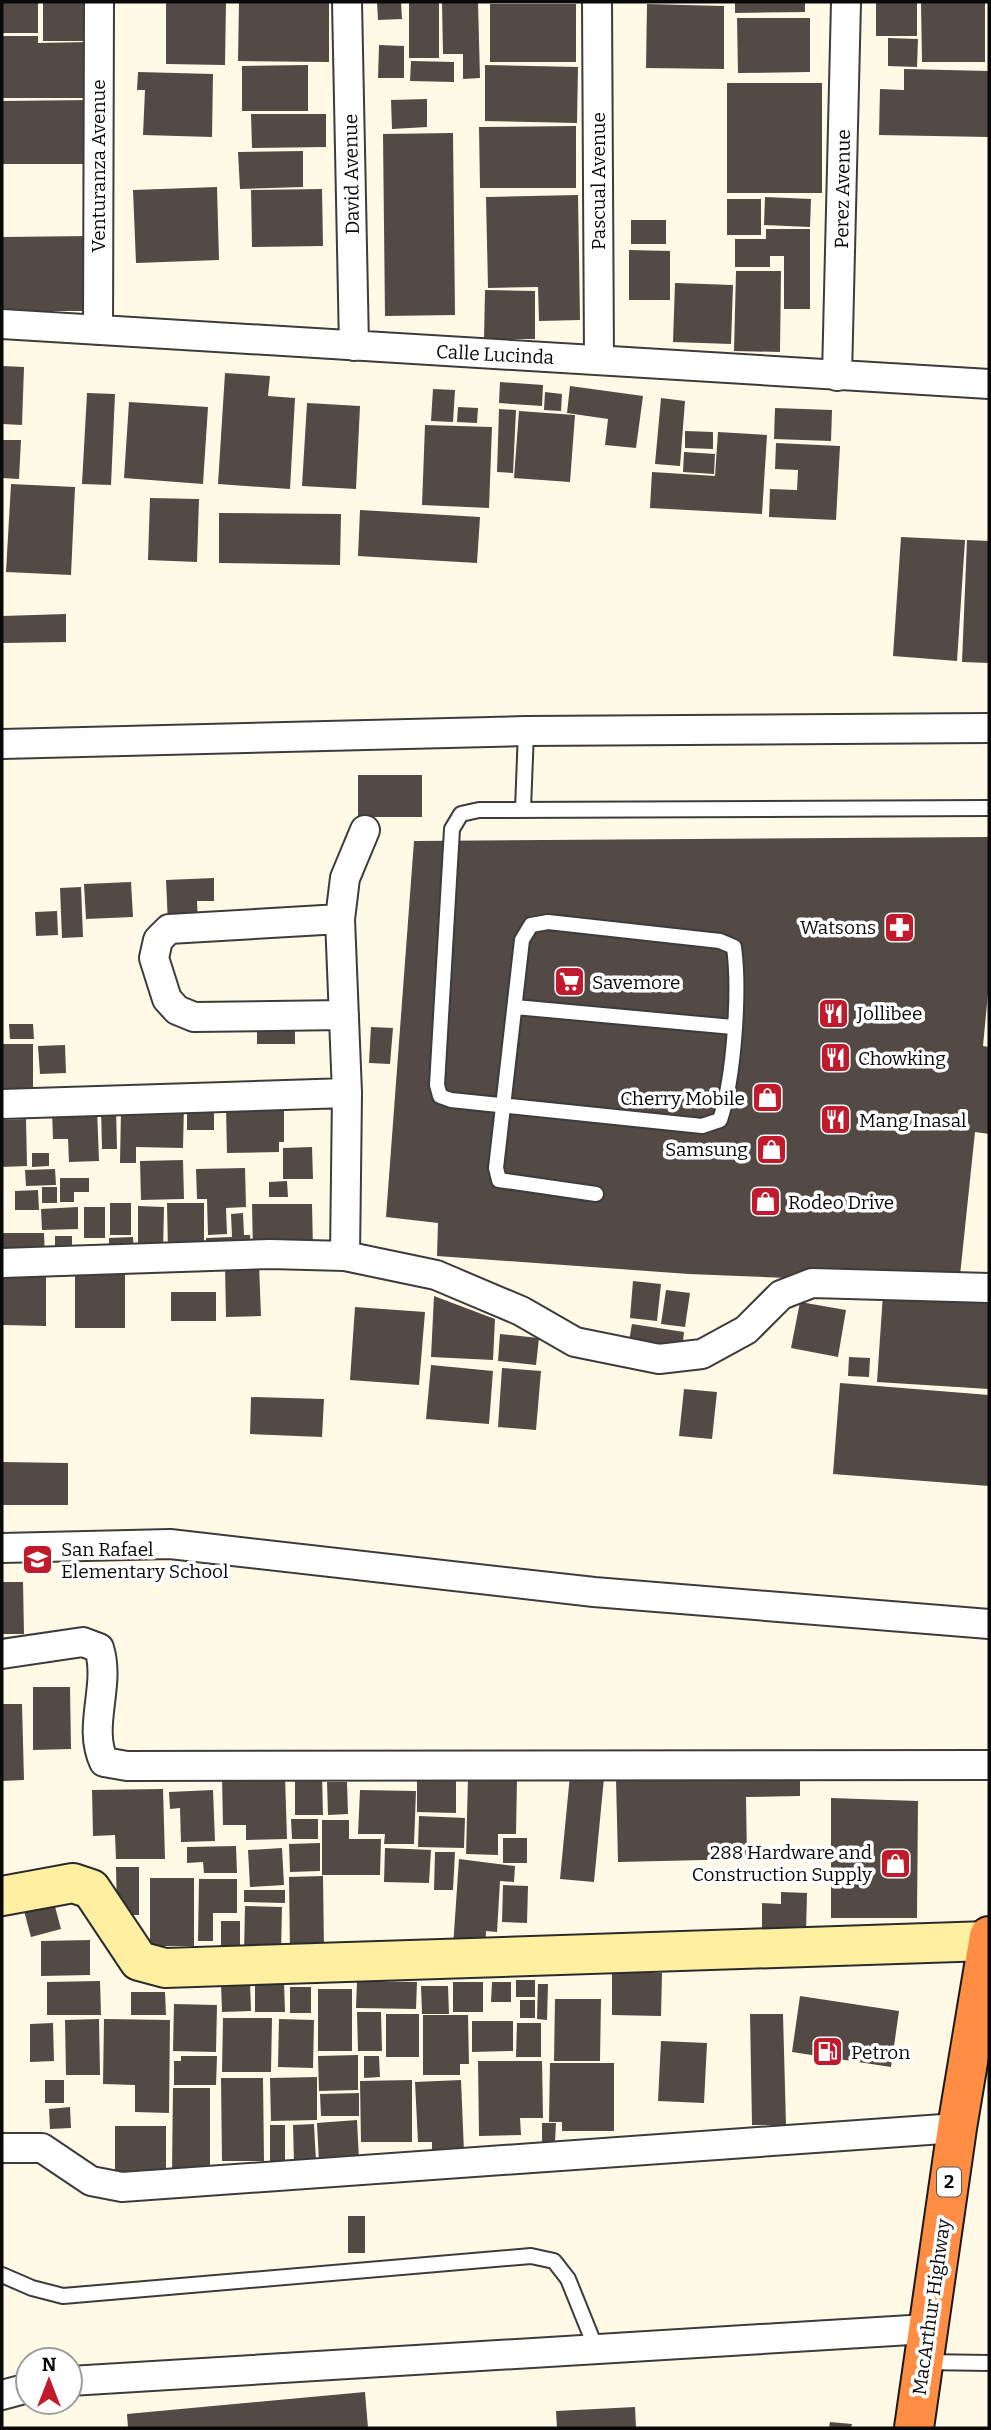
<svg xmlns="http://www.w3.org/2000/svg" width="991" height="2430" viewBox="0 0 991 2430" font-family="Bitter,serif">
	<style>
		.building { fill: #534a45 }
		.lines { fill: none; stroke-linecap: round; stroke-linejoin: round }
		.lane-casing { stroke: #3c3c3c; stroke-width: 18 }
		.street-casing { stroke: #3c3c3c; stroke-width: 32 }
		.secondary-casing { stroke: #2b2b2b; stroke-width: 42 }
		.highway-casing { stroke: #1a1a1a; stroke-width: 42 }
		.lane { stroke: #fff; stroke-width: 14 }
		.street { stroke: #fff; stroke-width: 28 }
		.secondary { stroke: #ffefa1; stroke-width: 38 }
		.highway { stroke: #ff8e44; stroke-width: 38 }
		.labels { text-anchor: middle; stroke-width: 7; stroke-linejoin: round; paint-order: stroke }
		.shield { fill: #fff; stroke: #535353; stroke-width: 2 }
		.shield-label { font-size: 18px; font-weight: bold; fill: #090909 }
		.street-label { font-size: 19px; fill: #090909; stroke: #fff }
		.poi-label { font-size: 19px; fill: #090909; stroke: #fff; text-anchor: start }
	</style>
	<rect width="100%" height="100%" fill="#fff9e6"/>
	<path class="building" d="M2 2H38V33H2Z
		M43 2H92L91 41H43Z
		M166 2H226L225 65 166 64Z
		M239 2H329V62L238 61Z
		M377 2H401L402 19 378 20Z
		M409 2H439V58H409Z
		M442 2H478L480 78 463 79V54H443Z
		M735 2H805V12L735 13Z
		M876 2H917V36H876Z
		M985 2V62H922L921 3Z
		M490 4H576V62H490Z
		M647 4 724 6V69L646 68Z
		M737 18H810V72L738 73Z
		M2 36H38V43L90 42V98H2Z
		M888 38 918 39 917 67 888 66Z
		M379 45 404 46V78H378Z
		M411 61 454 62V82L410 81Z
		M308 65V111H242V66Z
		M485 65 578 67 577 123 485 121Z
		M904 69 989 71 988 137 879 135 880 89 904 90Z
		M138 72 213 74 212 137 143 135 145 90H137Z
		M727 83H822V193H727Z
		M427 99V127L392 129 391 100Z
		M90 100 91 164H2V101Z
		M251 114H326V147L252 148Z
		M576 126V188H480L479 127Z
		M453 133 455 315 385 316 383 134Z
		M303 151V187L240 189 238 152Z
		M217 187 219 260 136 263 133 190Z
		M322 189 323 246 252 247 251 190Z
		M578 195 580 320 539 321 538 287 488 288 486 197Z
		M765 197 811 199 810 227 764 225Z
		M727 199H761V235H727Z
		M631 220H666V244H631Z
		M766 229H810V309H784V256H770V267H735V239H766Z
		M90 236V311H2V237Z
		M629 250 670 251V300H629Z
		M736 271H781L780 352 734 351Z
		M675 283 733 285 731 344 673 342Z
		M485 290 535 291V339H484Z
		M2 366 24 367 22 425 2 424Z
		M225 373 270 376 268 396 295 398 290 489 218 484Z
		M500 382 543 385 542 406 499 403Z
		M570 386 643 396 636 448 605 445 608 419 567 413Z
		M433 389 455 390 453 422 431 421Z
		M545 392 562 394 561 411 544 410Z
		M87 393 115 394 111 485 82 484Z
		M661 398 685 401 680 466 655 464Z
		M129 402 208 407 203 484 124 478Z
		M307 403 360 406 356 489 302 486Z
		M458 407 478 408 477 423 457 422Z
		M775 408 832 410 831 441 774 439Z
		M499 409 516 410 513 473 497 472Z
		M519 411 575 415 570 482 514 478Z
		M425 425 492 427 489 508 422 505Z
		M685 431 713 432V449L685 448Z
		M718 432 767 435 762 514 650 508 652 472 715 476Z
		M2 440H21L19 479 2 478Z
		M776 443 840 446 836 520 769 517 770 489 797 490 798 470 775 469Z
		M684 452 715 454 714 474 683 472Z
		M11 484 75 487 71 575 6 572Z
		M150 498 199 499 197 562 148 560Z
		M360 510 480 517 477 563 358 556Z
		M219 513 341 514 340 565 219 563Z
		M901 537 965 540 957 661 893 656Z
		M967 540 989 541V663L962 662Z
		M66 614V642L2 643V616Z
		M358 775H422V817H358Z
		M989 837V983L983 1046 989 1047V1134L975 1132 959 1285 689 1274 437 1256 438 1223 386 1217 414 841Z
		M214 878V901H197L198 923 168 924 166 880Z
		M131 882 133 917 86 919 84 884Z
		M81 887 83 937 62 938 60 888Z
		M57 911 58 935 36 936 35 912Z
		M9 1024H33L34 1039H10Z
		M371 1027 393 1028 390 1064 369 1063Z
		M257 1030 295 1031V1044H257Z
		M2 1044H33V1092H2Z
		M65 1045 66 1073 40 1074 38 1046Z
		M184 1105 183 1148 136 1147V1163H120L121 1110Z
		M116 1107 117 1149H102L101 1108Z
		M97 1108 99 1161 69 1162 68 1139H53L52 1110Z
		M187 1108H214V1130H187Z
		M284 1108V1142H279V1152L227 1153 226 1109Z
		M26 1119 27 1166 2 1167V1120Z
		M312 1147 313 1179H283V1148Z
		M32 1153H49V1166L32 1167Z
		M183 1160 184 1199 141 1200 140 1161Z
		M245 1168 246 1207 226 1208 227 1234 208 1235 207 1199H197L196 1169Z
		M55 1169 56 1185 26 1186 25 1170Z
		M60 1178H89V1192H74V1202H60Z
		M287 1181 288 1197H269V1182Z
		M42 1187H57V1203H42Z
		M38 1190 39 1210H15V1191Z
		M110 1203H131V1235H110Z
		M167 1203H204V1251L168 1252Z
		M252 1204H312L313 1250 253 1251Z
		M138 1206 164 1207 163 1252H138Z
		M78 1207V1229L42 1230 41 1209Z
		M84 1207H105V1238H84Z
		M243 1213 244 1235H250L251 1252 207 1253 206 1238 232 1237 231 1214Z
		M2 1233H44L45 1258H2Z
		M55 1236H72V1252H55Z
		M133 1237 134 1254 109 1255V1238Z
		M259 1264 261 1316 226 1317 225 1265Z
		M75 1270H125V1328H75Z
		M2 1275 46 1276V1326L2 1325Z
		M633 1281 661 1284 657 1321 630 1318Z
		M666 1290 690 1293 685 1327 661 1324Z
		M171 1292H216V1321H171Z
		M883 1294 989 1301V1389L877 1382Z
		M434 1296 495 1319 493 1360 431 1357Z
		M800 1302 846 1310 838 1357 791 1348Z
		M355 1307 425 1312 419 1385 350 1380Z
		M632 1324 684 1332 682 1350 629 1341Z
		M500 1334 539 1338 536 1365 498 1361Z
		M849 1357 870 1358 869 1377 848 1376Z
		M431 1365 493 1371 489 1424 426 1419Z
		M502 1368 541 1371 536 1430 498 1427Z
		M840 1383 989 1395V1486L833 1474Z
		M684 1389 717 1392 712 1439 679 1436Z
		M251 1397 324 1399 322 1437 250 1434Z
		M2 1462 68 1463V1505H2Z
		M2 1582H23L24 1634H2Z
		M33 1687H70L71 1749 33 1750Z
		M2 1704H22L24 1780 2 1781Z
		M295 1773H322L323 1815H295Z
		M417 1773H456V1813L417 1812Z
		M570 1775 604 1778 594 1882 560 1879Z
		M285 1776 287 1839 246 1840V1825H223L222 1778Z
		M800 1776V1796L746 1797 747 1859 618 1862 616 1779Z
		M468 1778H517L516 1834H498V1855L466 1854Z
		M327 1782H347L348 1814 328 1815Z
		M163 1789 165 1859H116L115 1835 93 1836 92 1790Z
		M213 1790 215 1841 181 1842 180 1808 170 1809 169 1792Z
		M360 1790 416 1791 414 1844H384L385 1834H358Z
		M831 1798 918 1801 917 1918H831Z
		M419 1816 465 1818 464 1848 418 1847Z
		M291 1819H318V1839H292Z
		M322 1820H349V1839H381L380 1875H322Z
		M503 1838H527V1863H503Z
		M320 1843V1871L290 1872 289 1844Z
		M236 1846 237 1873H204L203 1862 187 1863V1847Z
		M282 1848 284 1885 250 1887 248 1850Z
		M385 1848 431 1850 429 1883 384 1882Z
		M435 1852H455L453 1890H434Z
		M459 1859 515 1866 514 1882 500 1881 497 1932 486 1931 485 1949 453 1947Z
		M116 1867H139V1915H117Z
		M323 1876 324 1952 290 1953 289 1877Z
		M150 1878H194V1946H150Z
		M199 1879H237V1913H213V1941H198Z
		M503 1885 528 1886 527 1923 502 1922Z
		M244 1890H285V1903L244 1902Z
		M781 1892 807 1893 806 1933 762 1932V1903L781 1904Z
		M53 1899 61 1929 31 1937 23 1907Z
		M245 1906 282 1907 281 1954 244 1953Z
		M221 1921H240V1956H221Z
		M90 1940V1975L41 1976V1941Z
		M612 1973H662L661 2016 612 2015Z
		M516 1980H535V1997H516Z
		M100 1981 101 2015H47V1982Z
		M250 1981 251 2011 222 2012 221 1982Z
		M357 1981 417 1982 416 2009 356 2008Z
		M284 1982 285 2012H255V1983Z
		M453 1982H483V2012H453Z
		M492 1982H511V2002H491Z
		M538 1984H548L547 2020 537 2019Z
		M421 1986H448L449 2014H422Z
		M290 1987H311V2013H290Z
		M318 1989H352V2051H318Z
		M131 1992H165L166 2015H131Z
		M800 1996 899 2011 891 2067 792 2052Z
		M555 1999H601L600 2061H554Z
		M520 2000H535V2018H520Z
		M174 2004 217 2005 216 2052 173 2051Z
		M357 2012H381L382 2051H358Z
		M386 2014H419V2057H386Z
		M750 2014H783L786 2125H752Z
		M423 2015H468L469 2064H460V2075H423Z
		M223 2018H272L271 2072H222Z
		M99 2019 100 2075H66L65 2020Z
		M104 2019 170 2020 169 2113 135 2112V2085L103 2084Z
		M279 2019 314 2020 313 2068 278 2067Z
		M472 2021H513V2051L472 2052Z
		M53 2023 54 2061 30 2062V2024Z
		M517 2023H541V2057H516Z
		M661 2041 707 2043 704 2103 658 2101Z
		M358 2055V2090L319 2091 318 2056Z
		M181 2056H217L216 2085H174V2061H181Z
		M364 2056H379L380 2077 364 2078Z
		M478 2061H542L543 2118H520L521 2135 479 2136Z
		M550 2063H614V2131H562V2122H549Z
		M317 2077V2120L271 2121 270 2078Z
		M221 2078H263L264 2161H222Z
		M45 2080H64V2103H45Z
		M412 2080V2142H361L360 2081Z
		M461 2080 464 2152 432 2153V2142H418L415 2082Z
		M173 2088H210V2171H172Z
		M359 2093V2116H321L320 2094Z
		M70 2107 71 2128 50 2129 49 2109Z
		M357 2120 359 2160 319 2162 317 2123Z
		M542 2123H556L555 2142H542Z
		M314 2124 316 2162 294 2163 293 2125Z
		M270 2125H285V2167H270Z
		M115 2126H166V2173H115Z
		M348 2216H365V2253H348Z
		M365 2392 368 2428H128L127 2414Z
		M635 2407 636 2428H557L556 2411Z
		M830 2422 852 2424 851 2428H829Z"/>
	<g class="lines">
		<defs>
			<path id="lane" d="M523 809 526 731
				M515 1007 733 1027
				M596 1194 499 1180 496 1168 522 940 531 925 548 922 720 941 734 947C740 992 734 1078 720 1120L702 1126 451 1100 440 1096 437 1085 452 829 461 814 479 810 989 808
				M2 2275 32 2288 63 2296 531 2256 554 2261 568 2279 597 2351
				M924 2362 989 2363"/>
			<path id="street" d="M347 2 354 346
				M597 2 599 360
				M2 324 989 384
				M98 330 99 2
				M837 376 846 2
				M2 744 526 731 989 728
				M340 919 169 929 158 940 154 958 167 999 177 1010 194 1017 344 1015
				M2 1104 347 1093
				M345 1256 347 1093 340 919 345 878 365 830
				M2 1263 270 1254 345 1256 436 1275 521 1311 575 1342 659 1359 702 1354 746 1330 781 1295 812 1283 989 1288
				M2 1548 170 1544 594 1592 989 1624
				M2 1654 83 1642 99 1648C111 1686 87 1726 104 1762L127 1766 989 1765
				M2 2148H42L91 2181 122 2187 957 2128
				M70 2381 927 2329
				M2 2395 28 2388"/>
			<path id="secondary" d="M2 1896 73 1883 91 1889 139 1961 165 1968 988 1941"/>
			<path id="highway" d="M914 2428 957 2128 989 1936"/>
		</defs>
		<use href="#lane" class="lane-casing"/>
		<use href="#street" class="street-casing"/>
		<use href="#secondary" class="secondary-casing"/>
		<use href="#highway" class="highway-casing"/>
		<use href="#lane" class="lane"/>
		<use href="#street" class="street"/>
		<use href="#secondary" class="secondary"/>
		<use href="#highway" class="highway"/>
	</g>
	<defs>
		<symbol id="pharmacy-square" viewBox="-11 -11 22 22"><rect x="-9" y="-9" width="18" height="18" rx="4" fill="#c11a2c" stroke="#fff"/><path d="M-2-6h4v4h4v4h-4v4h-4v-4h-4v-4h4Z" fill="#fff"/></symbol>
		<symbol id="supermarket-square" viewBox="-11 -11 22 22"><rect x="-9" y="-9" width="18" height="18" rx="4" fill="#c11a2c" stroke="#fff"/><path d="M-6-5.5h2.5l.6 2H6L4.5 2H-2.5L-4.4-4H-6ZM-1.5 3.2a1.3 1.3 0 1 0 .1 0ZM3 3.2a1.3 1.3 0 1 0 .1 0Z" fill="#fff"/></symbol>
		<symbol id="restaurant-square" viewBox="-11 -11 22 22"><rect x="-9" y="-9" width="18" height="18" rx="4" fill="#c11a2c" stroke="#fff"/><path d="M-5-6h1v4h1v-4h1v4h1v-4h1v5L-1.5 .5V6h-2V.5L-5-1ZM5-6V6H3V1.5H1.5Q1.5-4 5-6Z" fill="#fff"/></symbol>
		<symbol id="shop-square" viewBox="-11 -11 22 22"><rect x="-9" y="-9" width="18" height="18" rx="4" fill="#c11a2c" stroke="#fff"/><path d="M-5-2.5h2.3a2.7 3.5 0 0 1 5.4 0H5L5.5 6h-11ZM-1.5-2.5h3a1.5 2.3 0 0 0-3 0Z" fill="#fff"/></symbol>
		<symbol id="school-square" viewBox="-11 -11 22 22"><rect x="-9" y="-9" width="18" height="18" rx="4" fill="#c11a2c" stroke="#fff"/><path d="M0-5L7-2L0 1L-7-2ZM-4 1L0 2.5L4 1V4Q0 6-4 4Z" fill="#fff"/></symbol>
		<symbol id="fuel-square" viewBox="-11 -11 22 22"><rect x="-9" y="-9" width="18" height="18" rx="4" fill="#c11a2c" stroke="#fff"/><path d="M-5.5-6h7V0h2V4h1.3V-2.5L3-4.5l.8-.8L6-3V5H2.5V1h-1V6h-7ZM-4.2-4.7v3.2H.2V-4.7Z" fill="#fff"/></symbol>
	</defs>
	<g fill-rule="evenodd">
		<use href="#pharmacy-square" x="882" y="910" width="35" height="35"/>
		<use href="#supermarket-square" x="552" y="964" width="35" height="35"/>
		<use href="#restaurant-square" x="816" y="996" width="35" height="35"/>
		<use href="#restaurant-square" x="818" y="1040" width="35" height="35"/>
		<use href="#shop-square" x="750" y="1080" width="35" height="35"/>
		<use href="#restaurant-square" x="818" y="1102" width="35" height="35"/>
		<use href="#shop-square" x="754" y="1132" width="35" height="35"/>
		<use href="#shop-square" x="748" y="1184" width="35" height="35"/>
		<use href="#school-square" x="20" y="1542" width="35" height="35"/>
		<use href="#shop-square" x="878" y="1846" width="35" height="35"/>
		<use href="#fuel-square" x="810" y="2034" width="35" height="35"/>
	</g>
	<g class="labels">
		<rect class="shield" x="937" y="2167.5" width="24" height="29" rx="5"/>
		<g class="shield-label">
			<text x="949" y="2188">2</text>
		</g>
		<g class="street-label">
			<text transform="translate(98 166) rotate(-90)" y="7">Venturanza Avenue</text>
			<text transform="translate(351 174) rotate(-91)" y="7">David Avenue</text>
			<text transform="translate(598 181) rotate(-90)" y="7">Pascual Avenue</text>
			<text transform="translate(842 189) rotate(-89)" y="7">Perez Avenue</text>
			<text transform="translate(495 354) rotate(3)" y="7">Calle Lucinda</text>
			<text transform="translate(931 2307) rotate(-82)" y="7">MacArthur Highway</text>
		</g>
		<g class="poi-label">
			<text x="876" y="934" text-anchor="end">Watsons</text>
			<text x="592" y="989">Savemore</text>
			<text x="857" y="1020">Jollibee</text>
			<text x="858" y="1065">Chowking</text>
			<text x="745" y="1105" text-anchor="end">Cherry Mobile</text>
			<text x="859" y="1127">Mang Inasal</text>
			<text x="748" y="1156" text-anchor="end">Samsung</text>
			<text x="788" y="1209">Rodeo Drive</text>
			<text x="61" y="1556">San Rafael<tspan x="61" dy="22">Elementary School</tspan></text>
			<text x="872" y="1859" text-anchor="end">288 Hardware and<tspan x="872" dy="22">Construction Supply</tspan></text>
			<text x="851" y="2059">Petron</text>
		</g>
	</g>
	<rect width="991" height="2430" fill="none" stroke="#090909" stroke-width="7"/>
	<g transform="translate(49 2381)"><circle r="33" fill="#ffffff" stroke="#9d9d9d" stroke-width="2"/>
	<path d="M0-5L12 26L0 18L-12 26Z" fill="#c11a2c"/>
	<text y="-10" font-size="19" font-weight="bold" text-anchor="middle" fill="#090909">N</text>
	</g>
</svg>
